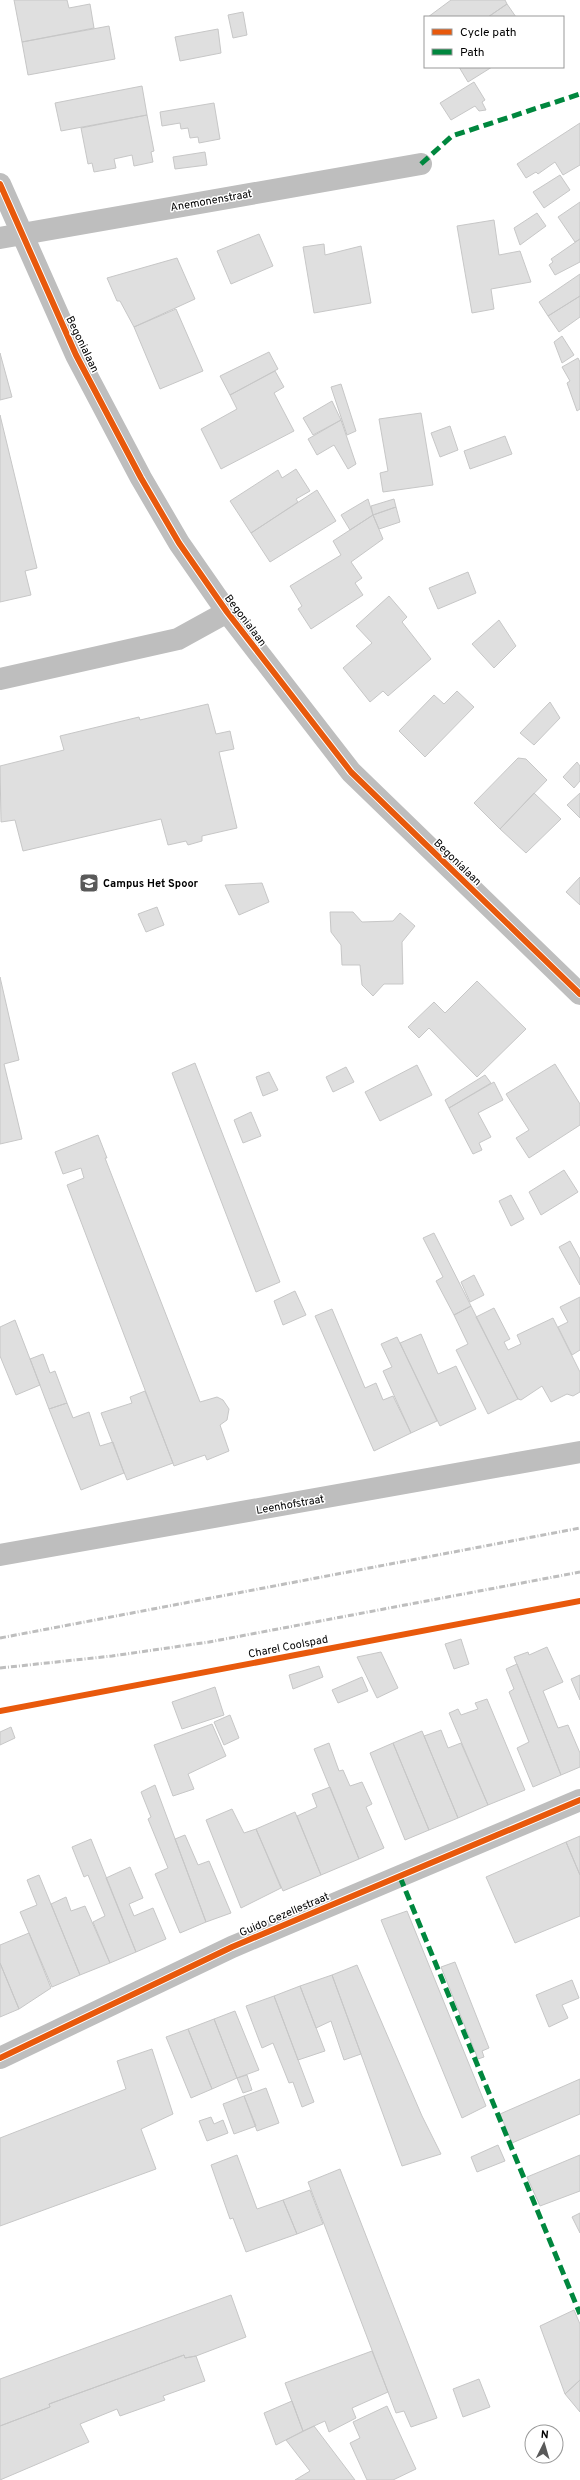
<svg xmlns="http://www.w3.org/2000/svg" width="580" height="2480" viewBox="0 0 580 2480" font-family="Overpass,sans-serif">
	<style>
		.building { fill: #dfdfdf; stroke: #c7c7c7 }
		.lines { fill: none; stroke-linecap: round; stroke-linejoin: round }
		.minor { stroke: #bebebe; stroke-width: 22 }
		.rail { stroke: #bebebe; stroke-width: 3; stroke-dasharray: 6 2 1 2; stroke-linecap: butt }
		.quiet { stroke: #00873e; stroke-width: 5; stroke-dasharray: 10 5; stroke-linecap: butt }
		.cycleway-casing { stroke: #fff; stroke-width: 8 }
		.cycleway { stroke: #e8590c; stroke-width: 6 }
		.labels { text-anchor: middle; stroke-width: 3; stroke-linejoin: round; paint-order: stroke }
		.street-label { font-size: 11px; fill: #000; stroke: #fff }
		.poi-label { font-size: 11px; font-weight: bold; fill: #000; stroke: #fff; text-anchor: start }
	</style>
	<rect width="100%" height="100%" fill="#fff"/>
	<path class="building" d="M14 0H67L69 8 90 4 94 28 22 42Z
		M451 0H505L507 4 488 17H428Z
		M507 4 516 17H488Z
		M243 12 247 35 233 38 228 15Z
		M109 26 115 59 28 75 22 42Z
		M218 29 221 53 180 61 175 37Z
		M459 67H492L468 82Z
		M474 82 485 100 482 102 486 110 479 111 475 106 451 120 440 103Z
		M142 86 147 115 61 131 55 103Z
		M214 103 220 139 199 143 198 137 190 138 188 128 181 129 180 123 162 126 160 112Z
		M147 115 154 151 151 152 153 162 134 166 132 155 114 159 116 168 94 172 92 163 88 164 81 128Z
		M580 123V165L563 175 555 162 538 174 536 172 526 178 517 164Z
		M205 152 207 165 175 169 173 157Z
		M560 175 570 190 544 208 533 192Z
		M580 202V239L575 242 558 217Z
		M537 213 546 226 520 245 514 228Z
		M494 220 499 255 520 251 531 282 491 289 494 309 472 313 457 226Z
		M259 234 273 266 231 284 217 251Z
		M580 239V262L555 275 549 265 553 262 551 259Z
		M324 244 325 255 361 246 371 303 314 313 303 247Z
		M177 258 195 299 134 327 120 301H117L107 278Z
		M580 274V296L548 316 539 302Z
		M580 296V317L559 332 548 316Z
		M176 309 203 371 160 389 134 327Z
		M562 336 574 355 562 363 554 342Z
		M269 352 278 369 230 395 220 376Z
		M0 353 12 397 0 400Z
		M578 358 580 362V409L577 411 567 383 570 381 562 367Z
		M275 371 284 387 274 393 294 431 221 469 201 429 237 409 230 395Z
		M341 384 356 431 347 435 331 387Z
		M332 401 341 420 313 435 303 418Z
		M421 413 433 485 383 492 380 473 388 471 379 419Z
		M0 415 37 568 25 571 31 595 0 602Z
		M341 420 356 464 348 469 334 445 317 455 308 439Z
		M450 426 458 450 440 457 431 433Z
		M505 436 512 454 470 469 464 451Z
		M296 469 310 491 296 499 298 502 251 533 230 501 278 470 282 478Z
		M317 490 336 521 270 562 251 533Z
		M368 499 373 515 350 530 341 515Z
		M394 499 396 507 373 515 371 506Z
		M396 507 400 522 379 529 373 515Z
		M373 515 383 539 351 562 362 578 355 583 363 595 311 629 298 609 302 606 290 586 341 555 333 541Z
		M468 572 476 593 438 609 429 588Z
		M389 596 407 617 402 622 431 659 388 696 383 691 370 702 343 668 372 643 356 626Z
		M499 620 516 646 494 668 472 644Z
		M457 691 474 707 425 757 399 731 434 695 444 704Z
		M550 702 560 718 534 745 520 733Z
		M208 704 216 734 230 731 234 749 219 752 237 828 202 836V841L188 845 186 841 168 845 161 819 23 851 15 820 1 822 0 766 64 750 60 736 139 717 140 720Z
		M518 758 526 759 547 780 500 829 474 803Z
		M577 762 580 766V781L574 788 563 777Z
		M534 793 561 819 526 853 500 829Z
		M580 793V818L567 805Z
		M580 877V905L566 892Z
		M262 883 269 902 239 915 225 885Z
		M157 907 164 925 146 932 138 914Z
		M330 912H353L362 922 393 921 400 913 415 926 402 942 403 984H384L373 996 362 985 360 965H342L341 945 331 932Z
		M0 977 19 1060 4 1064 22 1139 0 1144Z
		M477 981 526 1029 477 1077 429 1028 419 1038 408 1027 434 1002 445 1013Z
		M195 1063 280 1282 256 1292 172 1073Z
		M555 1064 580 1104V1125L529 1158 516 1138 529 1130 506 1094Z
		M417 1065 432 1095 380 1121 365 1092Z
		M346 1067 354 1082 333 1092 326 1077Z
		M269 1072 278 1090 263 1096 256 1077Z
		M485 1075 491 1083 449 1108 445 1100Z
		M494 1082 503 1100 478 1113 491 1137 479 1143 482 1150 473 1154 449 1108Z
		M251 1112 261 1136 243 1143 234 1120Z
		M98 1135 107 1158H105L200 1402 217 1397 223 1400 229 1409 227 1420 220 1425 229 1451 207 1460 205 1455 174 1466 67 1185 84 1178 81 1168 63 1174 55 1152Z
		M564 1170 578 1192 541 1215 529 1192Z
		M511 1195 524 1219 511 1226 499 1201Z
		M434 1233 471 1306 454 1315 436 1281 443 1277 423 1238Z
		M570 1241 580 1259V1285L559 1247Z
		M474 1275 484 1295 470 1302 461 1282Z
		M295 1291 306 1315 283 1325 274 1301Z
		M580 1297V1350L572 1355 558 1327 568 1322 560 1307Z
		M471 1306 518 1399 488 1414 456 1350 468 1344 454 1315Z
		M494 1308 510 1339 504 1342 508 1350 521 1344 517 1335 553 1318 580 1372V1392L573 1396 567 1394 551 1402 542 1386 521 1400 518 1399 476 1317Z
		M332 1309 365 1388 376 1383 383 1400 393 1396 411 1433 374 1451 315 1316Z
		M15 1320 40 1385 16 1395 0 1356V1327Z
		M421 1334 438 1374 456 1366 476 1409 440 1426 400 1343Z
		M397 1337 437 1421 411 1433 383 1371 392 1367 381 1344Z
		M43 1354 50 1373 55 1371 67 1403 49 1409 30 1359Z
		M145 1391 173 1463 127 1480 101 1413 132 1403 130 1397Z
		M67 1403 73 1418 89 1412 100 1446 113 1442 124 1473 81 1490 49 1409Z
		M461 1639 469 1664 454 1669 445 1644Z
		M547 1647 563 1682 543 1691 558 1728 568 1725 580 1753V1767L561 1775 514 1657 528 1652 529 1655Z
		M381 1652 398 1688 377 1698 357 1657Z
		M517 1664 561 1775 533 1787 517 1748 529 1742 509 1692 514 1689 506 1669Z
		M319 1666 323 1677 293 1689 289 1675Z
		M580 1675V1700L571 1679Z
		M362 1677 368 1691 338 1703 332 1690Z
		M215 1687 224 1715 182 1729 172 1702Z
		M487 1699 525 1790 488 1805 449 1713 458 1709 461 1715 478 1709 475 1703Z
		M230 1715 239 1738 224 1745 214 1722Z
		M212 1724 226 1756 188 1774 194 1789 173 1796 154 1745Z
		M11 1727 15 1738 0 1745V1732Z
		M441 1730 448 1748 461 1743 488 1805 458 1818 424 1736Z
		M422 1731 458 1818 429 1830 393 1743Z
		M329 1743 339 1771 343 1770 350 1786 362 1782 372 1804 366 1807 384 1848 359 1859 314 1749Z
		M393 1743 429 1830 405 1840 370 1753Z
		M155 1785 206 1922 180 1933 155 1874 168 1868 148 1819 151 1817 141 1792Z
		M330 1787 359 1859 321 1875 297 1816 317 1807 312 1794Z
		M232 1809 244 1833 256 1829 281 1888 241 1908 206 1820Z
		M295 1812 321 1875 283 1891 256 1829Z
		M185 1835 198 1865 209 1861 231 1913 206 1922 175 1839Z
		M580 1836V1875L566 1842Z
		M91 1839 136 1952 110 1963 93 1922 105 1916 88 1875 84 1877 72 1847Z
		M566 1842 580 1875V1916L515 1943 486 1877Z
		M130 1867 143 1898 129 1904 134 1916 153 1908 166 1939 136 1952 106 1878Z
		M39 1875 80 1975 52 1987 20 1912 37 1905 27 1880Z
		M66 1897 71 1911 85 1906 110 1963 80 1975 51 1904Z
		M407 1911 486 2106 462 2118 381 1920Z
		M29 1933 51 1988 19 2009 0 1963V1945Z
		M455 1962 489 2048 482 2051 484 2057 478 2059 441 1967Z
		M0 1963 19 2009 0 2017Z
		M357 1965 422 2116 441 2154 402 2166 332 1975Z
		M332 1975 361 2054 344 2060 331 2021 316 2028 300 1986Z
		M572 1980 579 1998 562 2005 568 2018 549 2027 536 1995Z
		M300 1986 325 2051 298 2060 274 1996Z
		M274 1996 314 2102 302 2107 293 2082 289 2083 273 2043 262 2048 246 2006Z
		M235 2011 259 2070 237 2078 214 2019Z
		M214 2019 237 2078 212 2089 188 2029Z
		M188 2029 212 2089 191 2098 166 2037Z
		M152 2049 173 2114 141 2129 156 2169 0 2226V2138L126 2089 117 2061Z
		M247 2075 252 2090 243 2093 237 2078Z
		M580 2079V2114L512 2143 500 2114Z
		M266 2088 279 2123 257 2131 244 2096Z
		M244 2096 256 2126 234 2134 223 2104Z
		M211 2117 214 2124 223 2120 228 2133 207 2141 199 2121Z
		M498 2145 505 2161 477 2172 471 2157Z
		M237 2155 257 2209 283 2200 297 2234 246 2252 233 2218 230 2219 211 2165Z
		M580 2155V2191L540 2206 527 2177Z
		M340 2169 437 2418 411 2427 404 2411 396 2413 308 2182Z
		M310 2190 323 2224 297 2234 283 2200Z
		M580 2213V2233L572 2217Z
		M231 2295 246 2337 196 2356 185 2358 184 2355 49 2404 50 2407 0 2426V2379Z
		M574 2310 580 2324V2380L565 2394 540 2326Z
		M372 2351 388 2392 352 2408 356 2418 329 2432 325 2421 303 2431 285 2383Z
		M184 2355 185 2358 196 2356 205 2381 163 2396 165 2400 120 2416 117 2409 80 2424 89 2442 0 2480V2426L50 2407 49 2404Z
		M479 2379 490 2407 463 2417 453 2389Z
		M580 2380V2412L565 2394Z
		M292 2401 303 2431 276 2445 264 2413Z
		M387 2406 416 2469 393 2480H367L350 2443 360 2438 353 2422Z
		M314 2426 355 2480H295L310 2471 286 2440Z"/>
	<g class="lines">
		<path class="minor" d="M0 184 76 355 141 478 179 543 227 612 351 772 580 994
			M0 238 421 164
			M0 679 178 639 227 612
			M0 1555 580 1452
			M0 2058 232 1947 580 1800"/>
		<path class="rail" d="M0 1638 580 1528
			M0 1668 112 1656 209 1642 580 1572"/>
		<path class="quiet" d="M421 164 452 136 580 94
			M400 1877 580 2314"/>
		<defs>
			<path id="cycleway" d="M0 184 76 355 141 478 179 543 227 612 351 772 580 994
				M0 1711 580 1601
				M0 2058 232 1947 580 1800"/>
		</defs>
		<use href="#cycleway" class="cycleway-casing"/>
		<use href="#cycleway" class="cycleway"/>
	</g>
	<defs>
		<symbol id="school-square" viewBox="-11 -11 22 22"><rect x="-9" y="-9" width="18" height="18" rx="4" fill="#595959" stroke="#fff"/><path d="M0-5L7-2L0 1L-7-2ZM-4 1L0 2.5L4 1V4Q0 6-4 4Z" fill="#fff"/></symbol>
	</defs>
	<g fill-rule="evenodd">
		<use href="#school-square" x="78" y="872" width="22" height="22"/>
	</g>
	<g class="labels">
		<g class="street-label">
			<text transform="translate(211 200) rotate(-10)" y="4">Anemonenstraat</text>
			<text transform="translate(83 344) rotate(64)" y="4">Begonialaan</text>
			<text transform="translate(246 620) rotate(53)" y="4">Begonialaan</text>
			<text transform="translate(458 862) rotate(44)" y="4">Begonialaan</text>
			<text transform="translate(290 1504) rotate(-10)" y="4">Leenhofstraat</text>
			<text transform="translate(288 1646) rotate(-11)" y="4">Charel Coolspad</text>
			<text transform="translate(284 1914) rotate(-23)" y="4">Guido Gezellestraat</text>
		</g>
		<g class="poi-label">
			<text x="103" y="887">Campus Het Spoor</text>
		</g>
	</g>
	<rect x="424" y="16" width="140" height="52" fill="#ffffff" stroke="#999999"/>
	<rect x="432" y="29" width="20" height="6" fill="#e8590c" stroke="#999999"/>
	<text x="460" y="36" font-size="12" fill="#000000">Cycle path</text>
	<rect x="432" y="49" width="20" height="6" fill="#00873e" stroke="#999999"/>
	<text x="460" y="56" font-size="12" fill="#000000">Path</text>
	<g transform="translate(544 2444) rotate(5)"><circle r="19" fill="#ffffff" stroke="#999999"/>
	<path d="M0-3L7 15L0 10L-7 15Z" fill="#595959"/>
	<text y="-6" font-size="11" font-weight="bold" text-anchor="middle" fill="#000000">N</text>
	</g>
</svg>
